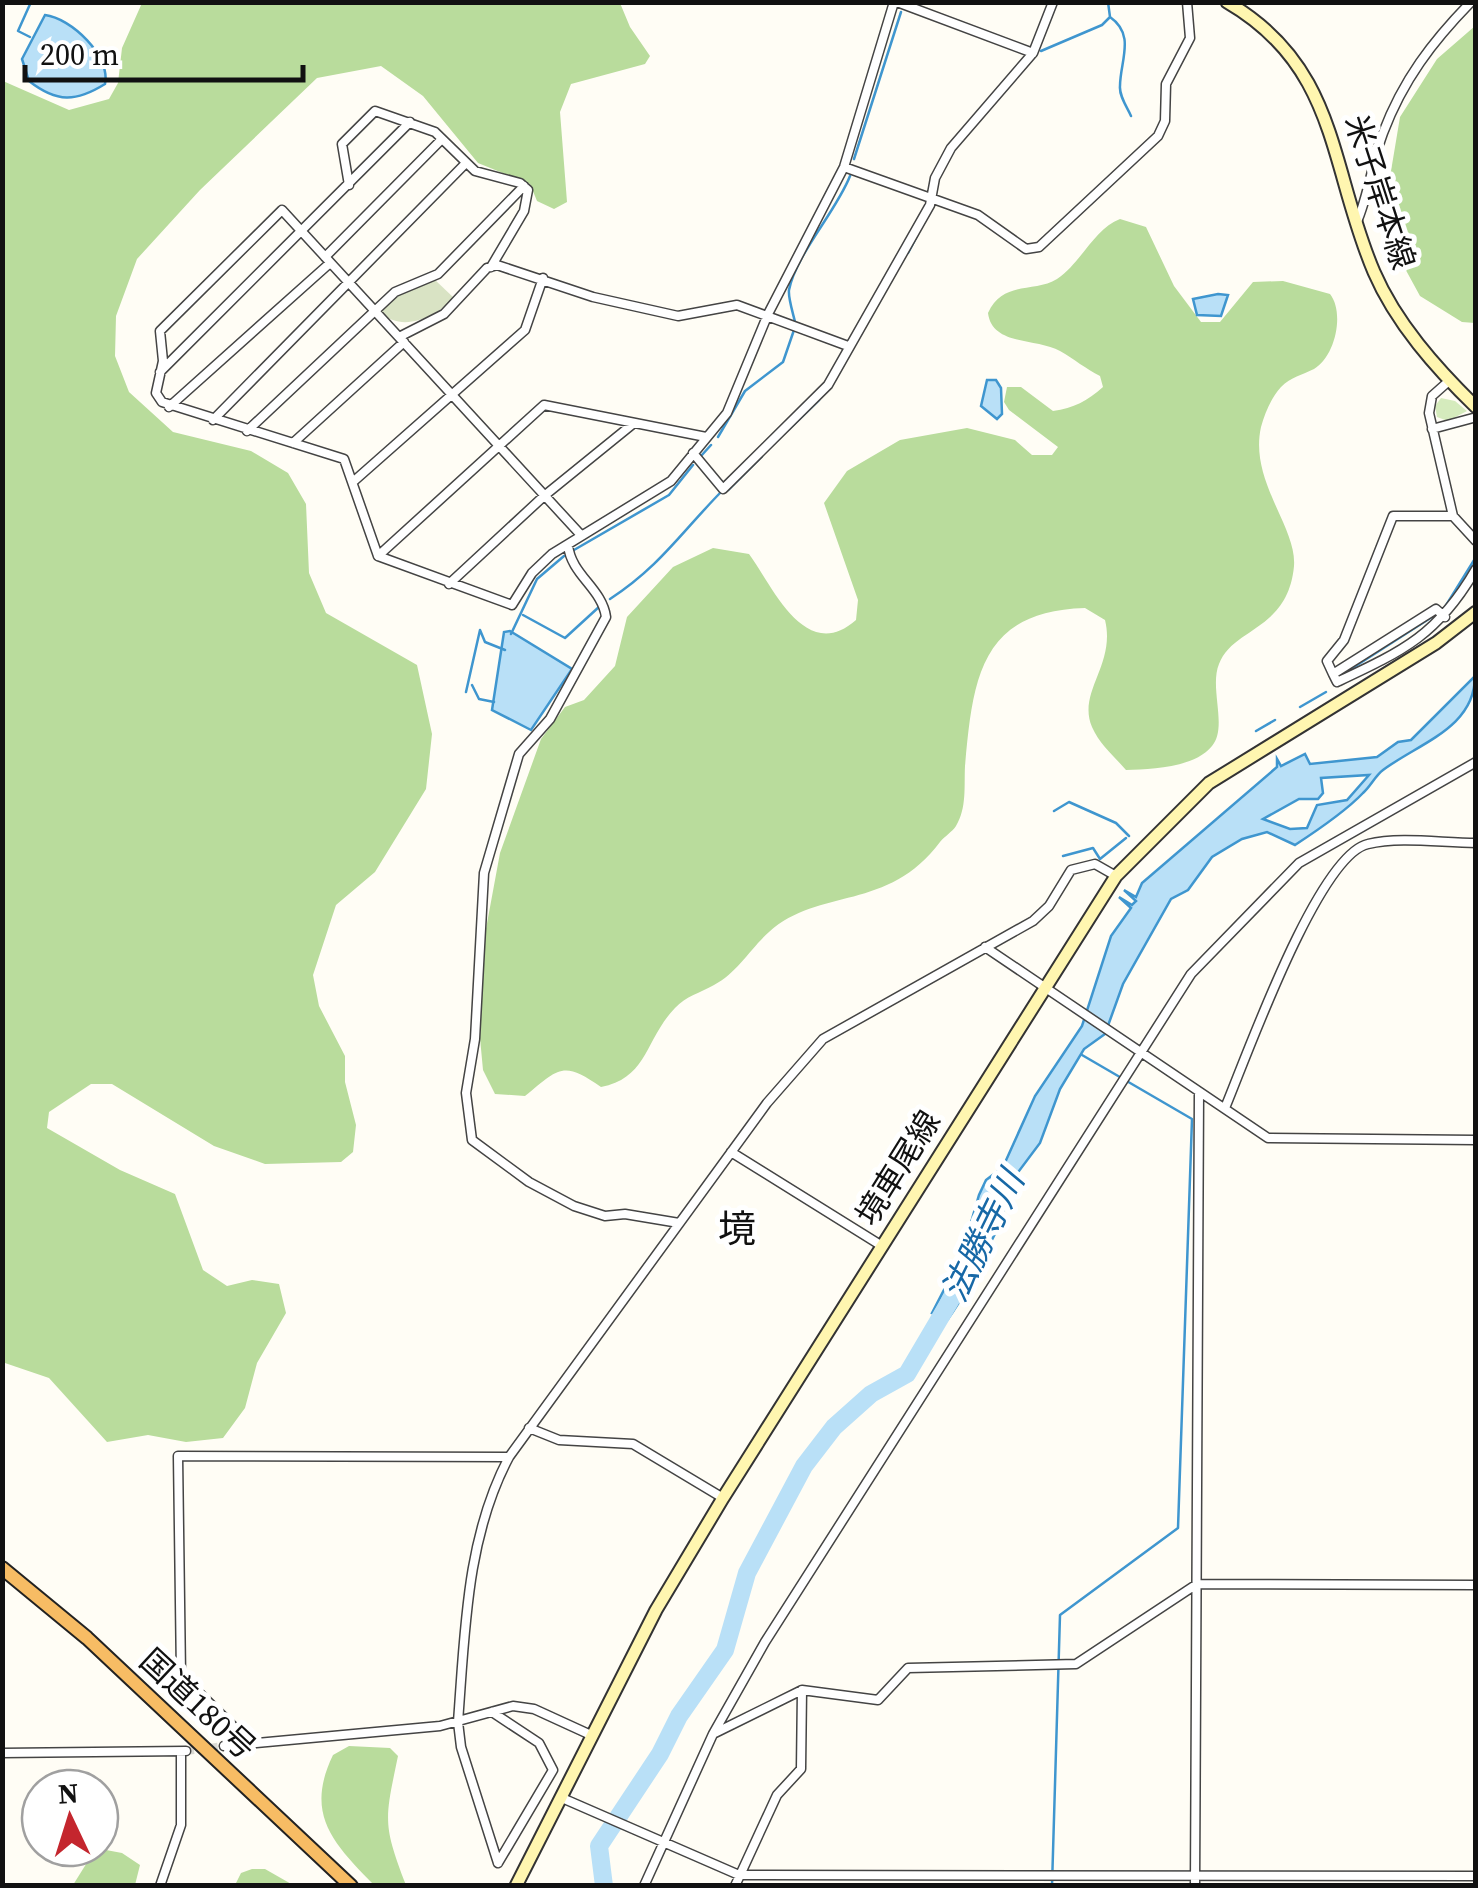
<svg xmlns="http://www.w3.org/2000/svg" width="1478" height="1888" viewBox="0 0 1478 1888" font-family="'Source Serif 4','Noto Sans JP',serif">
	<style>
		.green { fill: #d5ebbd }
		.forest { fill: #b9dc9c }
		.cemetery { fill: #d9e3c4 }
		.water { fill: #b9e0f7; stroke: #3f96cf; stroke-width: 2.5; fill-rule: evenodd }
		.lines { fill: none; stroke-linecap: round; stroke-linejoin: round }
		.stream { stroke: #3f96cf; stroke-width: 2.5 }
		.river { stroke: #b9e0f7; stroke-width: 18 }
		.minor-tunnel { stroke: #dbdad3; stroke-width: 8; stroke-dasharray: 8 4; stroke-linecap: butt }
		.minor-casing { stroke: #444; stroke-width: 11 }
		.secondary-casing { stroke: #333; stroke-width: 15 }
		.trunk-casing { stroke: #222; stroke-width: 16 }
		.minor { stroke: #fff; stroke-width: 8 }
		.secondary { stroke: #fff6b0; stroke-width: 11 }
		.trunk { stroke: #f7bc64; stroke-width: 12 }
		.labels { text-anchor: middle; stroke-width: 10; stroke-linejoin: round; paint-order: stroke }
		.street-label { font-size: 32px; fill: #111; stroke: #fff }
		.water-label { font-size: 35px; font-style: italic; fill: #1768a6; stroke: #fff }
		.quarter-label { font-size: 38px; fill: #111; stroke: #fff }
	</style>
	<rect width="100%" height="100%" fill="#fffdf5"/>
	<path class="green" d="M1441 398 1455 401 1467 411 1448 421 1437 417 1435 406Z"/>
	<path class="forest" d="M142 3H620L630 27 650 56 645 64 571 84 560 112 567 202 554 209 537 201 530 184 478 163 423 96 381 66 317 78 200 190 137 259 116 316 115 356 129 392 173 432 251 451 288 473 306 504 309 573 326 613 417 665 432 734 426 789 375 872 336 905 313 975 319 1006 345 1056V1082L356 1125 353 1152 341 1162 265 1164 214 1146 112 1084H91L49 1112 47 1128 120 1170 175 1194 203 1270 227 1286 252 1280 279 1284 286 1313 257 1363 245 1408 223 1438 186 1442 148 1435 107 1442 49 1378 2 1362 3 81 69 110 109 99 118 83 122 48Z
		M1475 26V323L1462 322 1420 296 1390 241 1387 195 1400 117 1437 59Z
		M1120 219 1146 227 1174 286 1201 322H1220L1253 282 1283 281 1330 294C1345 313 1335 357 1314 369 1302 375 1291 377 1281 387 1271 398 1265 413 1261 427 1249 481 1297 527 1294 566 1288 631 1233 627 1219 664 1209 688 1228 727 1212 746 1194 768 1152 769 1126 770 1114 756 1100 745 1092 727 1077 692 1116 665 1105 620L1085 608C980 611 973 679 965 766 964 786 967 808 956 826 952 832 945 836 940 842 888 912 819 887 769 932 750 949 737 973 714 985 700 993 686 996 675 1008 645 1039 648 1078 601 1087 563 1060 559 1068 525 1096L495 1094 483 1070 480 1038 483 945 500 853 541 739 565 707 584 700 615 666 627 617 673 567 713 548 749 554C772 585 805 665 856 620L858 600 824 503 847 471 900 440 967 428 1015 440 1032 455H1052L1058 447 1009 410 1004 402 1007 387H1021L1053 411C1074 408 1087 401 1103 387L1100 376C1086 369 1074 359 1060 351 1037 338 992 346 988 313 1003 280 1035 293 1057 279 1081 263 1094 229 1120 219Z
		M349 1746 390 1748 398 1756C385 1819 382 1823 406 1885H374C334 1844 304 1815 333 1755Z
		M106 1850 122 1853 140 1865 135 1885H73L88 1861Z
		M252 1869H265L293 1885H235L241 1873Z"/>
	<path class="cemetery" d="M434 279 454 298C436 316 403 334 380 312L400 292Z"/>
	<path class="water" d="M45 15C71 18 111 56 105 84 76 102 57 103 29 81L22 59Z
		M1218 294 1228 295 1221 316 1197 315 1193 299Z
		M987 380H996L1001 388 1002 414 997 419 981 406Z
		M510 631 572 669 531 730 492 710 504 632Z
		M1475 676C1475 728 1419 743 1383 770 1375 776 1371 786 1363 793 1345 812 1318 830 1295 845L1267 832 1242 839 1212 857 1188 890 1171 899 1123 984 1105 1034 1084 1049 1060 1089 1040 1143 1013 1179 1015 1188C1001 1201 1005 1215 997 1230 981 1261 968 1291 948 1319L932 1313 961 1257 979 1195 986 1180 1003 1167 1035 1096 1082 1026 1111 936 1131 908 1119 897 1132 905 1136 901 1124 890 1136 897 1142 883 1277 767V759L1281 766 1305 754 1310 764 1377 757 1398 742 1411 740ZM1369 775 1347 800 1317 805 1307 828 1290 829 1263 819 1299 799H1318L1323 793 1321 778Z"/>
	<g class="lines">
		<path class="stream" d="M1110 17C1136 35 1120 61 1120 86 1119 96 1127 107 1131 116
			M30 37 18 31 31 2
			M1041 51 1102 25 1110 17 1108 2
			M1036 55 1053 12
			M854 159 901 12
			M908 253 918 234
			M795 322C793 313 788 298 789 290 796 254 836 212 850 176
			M665 425 678 428
			M789 429 819 400
			M718 437 745 391 783 362 794 330
			M701 456 711 445
			M728 490 762 456
			M574 550 669 495 693 465
			M513 597 545 555
			M610 599C659 567 681 533 720 493
			M1445 607 1476 557
			M523 615 565 638 600 606
			M511 634 537 579 564 556
			M1340 676 1435 615
			M472 685 479 699 494 702
			M466 692 480 630 485 642 505 650
			M1300 707 1326 692
			M1256 731 1275 720
			M1054 811 1069 802 1116 823 1129 836
			M1063 856 1093 848 1100 859 1126 838
			M1052 1886 1060 1615 1178 1528 1192 1119 1082 1055"/>
		<path class="river" d="M604 1886 599 1846 660 1754 679 1716 725 1650 747 1573 804 1466 834 1427 871 1394 907 1374 953 1296"/>
		<path class="minor-tunnel" d="M186 1751 224 1746"/>
		<defs>
			<path id="minor" d="M897 2 1033 53
				M844 167 978 215 1026 249 1039 247 1158 136 1165 121 1166 84 1190 38 1187 2
				M349 185 342 144 375 111 435 132 475 171 520 183 528 190 524 211 491 267
				M1356 224C1369 195 1372 162 1383 133 1403 80 1432 42 1471 2
				M325 257 441 140
				M399 337 444 314 487 268 497 265 593 297 678 316 737 305 848 346
				M160 372 410 122
				M1450 380 1432 396 1429 413 1453 516
				M169 407 330 263
				M213 420 465 164
				M1432 429 1473 418
				M247 431 395 292 438 274 524 186
				M293 443 404 342
				M693 453 723 489 828 385 930 205 935 178 951 148 1033 53 1053 2
				M354 481 525 330 543 278
				M580 534 282 210 160 331 163 361 156 393 162 402 344 459 378 556 512 605 532 573 552 554 671 481 727 413 768 314 844 167 894 2
				M568 545C571 575 602 588 606 617L550 719 519 754 484 873 475 1039 466 1093 472 1140 529 1182 574 1206 605 1216 625 1214 679 1223
				M378 556 544 405 706 437
				M449 584 544 496 634 423
				M1445 617 1436 609 1333 674 1337 682C1403 651 1438 635 1476 569
				M1333 674 1327 661 1344 640 1393 516H1453L1476 541
				M985 947 1268 1138 1476 1140
				M1225 1108C1246 1058 1318 855 1368 844 1400 836 1442 843 1476 843
				M731 1152 882 1246
				M529 1428 559 1440 633 1444 723 1498
				M492 1712 539 1743 553 1770 498 1863
				M715 1733 802 1690 878 1700 908 1668 1076 1664 1197 1584 1476 1585
				M244 1744 241 1734 181 1675 178 1456 509 1457
				M224 1746 440 1726 513 1706 534 1709 593 1736
				M2 1753 186 1751
				M562 1798 739 1875 1476 1876
				M498 1863 461 1747 458 1722C465 1632 466 1538 509 1457L767 1103 823 1039 1033 921 1049 906 1071 870 1095 864 1116 876
				M160 1886 181 1825V1752
				M644 1886 713 1734 765 1642 1191 974 1299 863 1476 762
				M735 1886 777 1795 801 1769 802 1690
				M1195 1886 1199 1092"/>
			<path id="secondary" d="M1227 2C1339 67 1329 167 1374 272 1396 323 1436 368 1476 407
				M516 1886 656 1610 723 1498 1116 876 1209 783 1436 643 1476 612"/>
			<path id="trunk" d="M2 1568 87 1638 351 1886"/>
		</defs>
		<use href="#minor" class="minor-casing"/>
		<use href="#secondary" class="secondary-casing"/>
		<use href="#trunk" class="trunk-casing"/>
		<use href="#minor" class="minor"/>
		<use href="#secondary" class="secondary"/>
		<use href="#trunk" class="trunk"/>
	</g>
	<g class="labels">
		<g class="street-label">
			<text transform="translate(1380 192) rotate(72)" y="11">米子岸本線</text>
			<text transform="translate(898 1168) rotate(-58)" y="11">境車尾線</text>
			<text transform="translate(198 1704) rotate(43)" y="11">国道180号</text>
		</g>
		<g class="water-label">
			<text transform="translate(983 1236) rotate(-64)" y="12">法勝寺川</text>
		</g>
		<g class="quarter-label">
			<text x="737" y="1242">境</text>
		</g>
	</g>
	<rect width="1478" height="1888" fill="none" stroke="#111111" stroke-width="10"/>
	<g transform="translate(70 1818) rotate(356)"><circle r="48" fill="#ffffff" stroke="#a0a0a0" stroke-width="2.5"/>
	<path d="M0-8L18 38L0 25L-18 38Z" fill="#c4262e"/>
	<text y="-15" font-size="28" font-weight="bold" text-anchor="middle" fill="#111111">N</text>
	</g>
	<path d="M25 65v15h278v-15" fill="none" stroke="#111111" stroke-width="5"/>
	<text x="40" y="65" font-size="30" fill="#111111" stroke="#ffffff" stroke-width="8" paint-order="stroke">200 m</text>
</svg>
